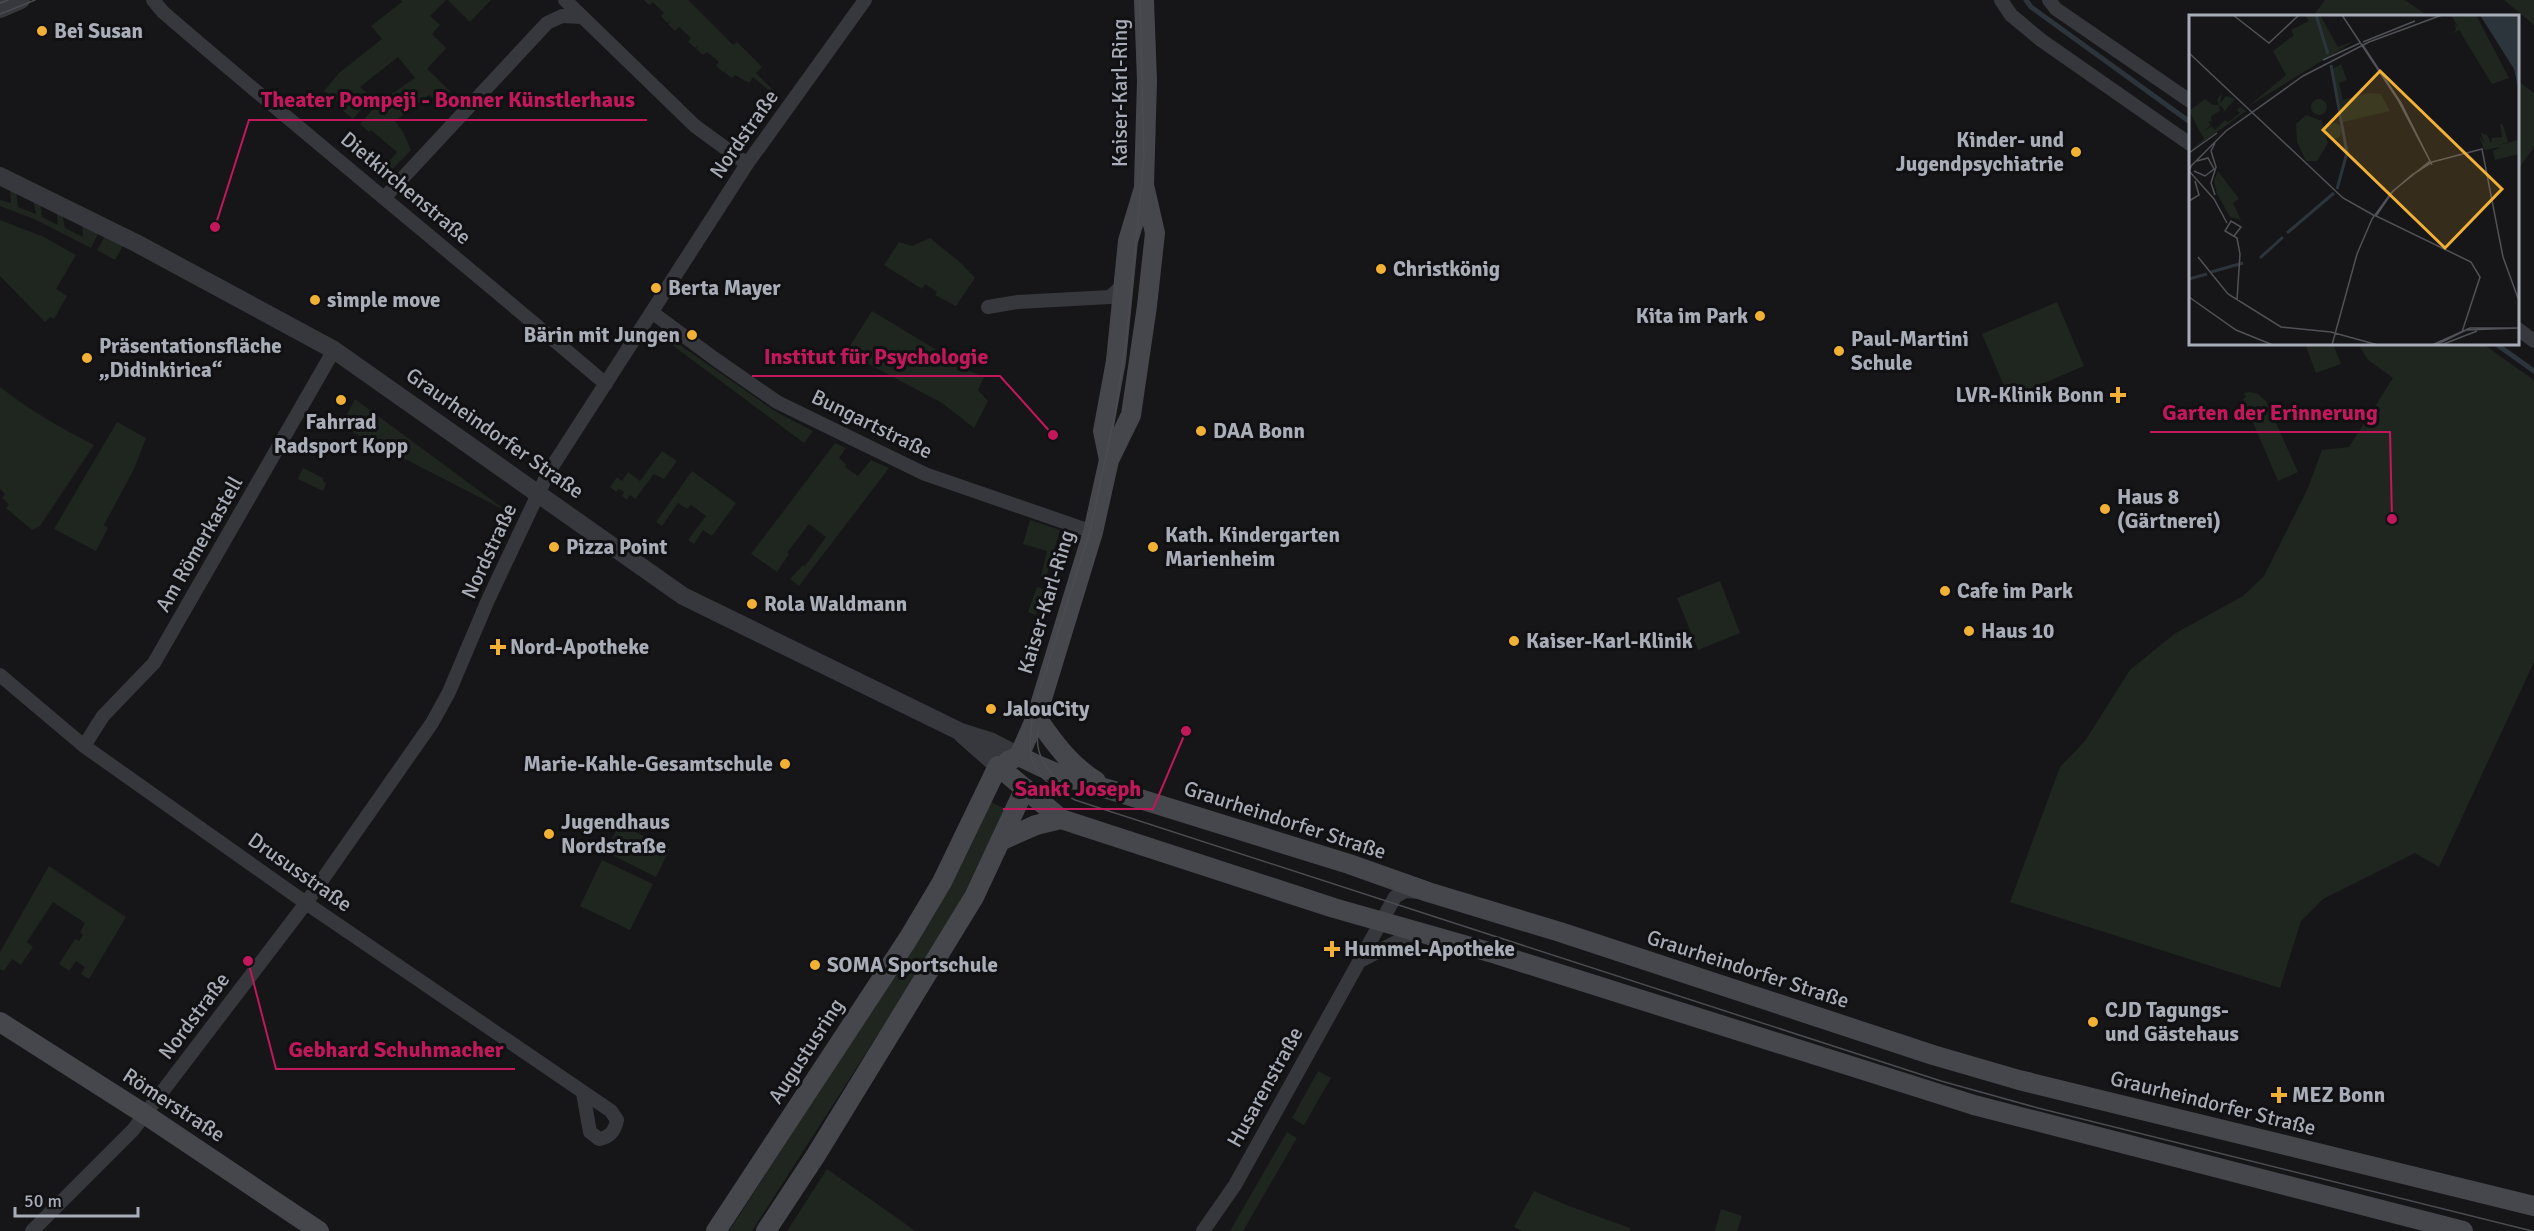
<svg xmlns="http://www.w3.org/2000/svg" width="2534" height="1231" viewBox="0 0 2534 1231" font-family="Signika,sans-serif">
	<style>
		.green { fill: #1e261f }
		.lines { fill: none; stroke-linecap: round; stroke-linejoin: round }
		.stream { stroke: #2c353c; stroke-width: 5 }
		.minor { stroke: #37383d; stroke-width: 14 }
		.tertiary { stroke: #37383d; stroke-width: 18 }
		.secondary { stroke: #45474d; stroke-width: 20 }
		.tram { stroke: #4a4c52; stroke-width: 1.5 }
		.poi-dot { fill: #f2b134; stroke: #111113; stroke-width: 2 }
		.labels { text-anchor: middle; stroke-width: 6; stroke-linejoin: round; paint-order: stroke }
		.poi-label { font-size: 21px; font-weight: bold; fill: #a8adb8; stroke: #111113; text-anchor: start }
		.street-label { font-size: 21px; fill: #a8adb8; stroke: #111113 }
		.inset-river { fill: none; stroke: #2c353c; stroke-width: 3 }
		.inset-road { fill: none; stroke: #505258; stroke-width: 1.5 }
		.view { fill: #f2b134; fill-opacity: 0.15; stroke: #f2b134; stroke-width: 3 }
		.inset-edge { fill: none; stroke: #a8adb8; stroke-width: 3 }
		.leader { fill: none; stroke: #c2185b; stroke-width: 2 }
		.callout-dot { fill: #c2185b; stroke: #111113; stroke-width: 2 }
		.callout-label { font-size: 22px; text-anchor: middle; font-weight: bold; fill: #c2185b; stroke: #111113; stroke-width: 6; stroke-linejoin: round; paint-order: stroke }
	</style>
	<rect width="100%" height="100%" fill="#161618"/>
	<path class="green" d="M401 0H446L430 16 440 25 432 34 446 48 427 69 451 92 433 98 429 95 395 121 403 132 411 150 383 179 378 175 397 152 371 130 369 132 360 124 377 104 415 78 398 57 360 87 372 97 353 119 341 109 343 106 324 91 339 73 382 39 371 26 402 2Z
		M448 0H491L470 22Z
		M644 0H688L733 45 737 42 762 67 756 73 775 92 774 95 753 77 749 83 735 75 732 78 724 72 727 68 723 72 716 66 719 62 707 52 703 55 696 49 699 45 695 48 688 42 691 38 679 27 675 31 668 24 671 20 667 23 661 16 664 13 653 2 649 5Z
		M2325 0H2405L2428 16H2313Z
		M2504 0H2534V25Z
		M2518 81 2534 93V147L2518 170Z
		M10 189 16 192 18 207 36 214 33 199 40 202 42 217 58 225 56 209 62 213 65 228 83 237 82 223 99 232 91 248 34 219 0 206V200L11 203Z
		M0 220 44 237 76 255 56 289 67 296 54 319 50 317 45 322 0 276Z
		M105 236 123 246 115 260 97 250Z
		M930 238 962 264 975 278 956 306 935 295 937 292 925 284 922 289 884 265 899 242 912 246Z
		M2057 302 2084 366 2009 398 1982 334Z
		M872 311 955 361 953 364 984 377 978 390 988 401 974 428 942 403 846 352Z
		M658 330 778 413 813 431 804 443 656 333Z
		M2305 344H2333L2341 364 2316 373Z
		M2358 344H2483L2534 380V662L2439 867 2415 853 2323 899 2301 921 2280 988 2010 902 2060 767 2085 741 2130 670 2174 634 2243 596 2264 576 2308 488 2322 450 2349 447 2393 378 2368 360Z
		M0 387C30 410 60 428 94 445L40 526 32 530 6 508 9 504 2 498 5 494 0 489Z
		M2249 392 2258 394 2266 401 2298 472 2278 481 2243 399 2246 397 2244 393Z
		M355 399 508 512 341 426Z
		M117 422 146 438 134 469 104 525 108 528 96 551 54 529Z
		M835 443 846 448 839 458 846 464 845 467 858 476 871 460 889 468 799 586 790 579 803 565 805 566 826 537 809 524 787 553 789 554 777 572 751 554Z
		M662 451 677 461 664 479 654 474 635 499 630 495 627 500 622 496 624 492 619 489 616 492 610 487 617 477 622 481 628 472 640 481Z
		M303 468 323 478V481L326 483 323 491 298 479Z
		M692 471 736 503 712 536 703 530 694 544 688 540 706 516 691 505 687 509 678 503 662 526 656 522Z
		M1030 520 1060 530 1046 578 1041 576 1047 551 1023 544Z
		M1720 581 1740 633 1698 650 1677 598Z
		M1037 587 1043 589 1036 615 1028 612Z
		M990 801 1005 809 952 919 752 1231H729L900 967Z
		M619 824 670 849 656 877 606 852Z
		M602 860 653 884 630 930 580 906Z
		M49 866 126 917 89 979 81 974 85 967 76 961 69 971 59 964 75 939 79 941 83 935 80 932 85 923 53 902 27 942 33 947 21 965 12 959 4 971 0 969V952Z
		M1318 1071 1331 1078 1304 1125 1292 1118Z
		M1287 1132 1297 1138 1243 1231H1230Z
		M827 1169 903 1222 915 1231H787Z
		M1534 1191 1569 1206 1630 1228V1231H1522L1514 1227Z
		M1721 1209 1742 1216 1737 1231H1715Z"/>
	<g class="lines">
		<path class="stream" d="M2026 0 2031 7 2190 122
			M2496 344 2534 371"/>
		<path class="minor" d="M153 0 163 12C309 138 459 259 606 384
			M565 0 695 126 747 164
			M2001 0 2011 15 2041 40 2190 144
			M2049 0 2056 9 2190 101
			M385 197 547 23 562 16 582 17
			M988 307 1018 302 1110 297 1123 285
			M653 313 715 359 777 402 925 474 1093 532
			M2518 329 2534 341
			M0 675 84 746 306 903 611 1111 617 1120C615 1131 610 1137 599 1139L590 1132 583 1093
			M84 746 103 716 154 663 334 350
			M1360 961 1402 939 1423 934
			M32 1231 133 1130 306 903 432 723 449 692 488 600 548 473 747 164 865 0
			M1203 1231 1235 1185 1395 897 1405 891 1420 892"/>
		<path class="tertiary" d="M0 9 21 0
			M0 176 136 243 334 350 683 596 961 732 990 741 1019 756
			M962 734 998 766"/>
		<path class="secondary" d="M1109 460 1103 431 1116 361 1128 241 1144 188
			M1037 715 1039 721C1055 744 1071 766 1096 781
			M1019 756C1049 772 1078 782 1111 790L1349 864 1428 892 1560 932 1933 1055 2019 1080 2534 1206
			M1008 761 1019 756 1037 715 1093 532 1109 460 1131 415 1147 306 1155 233 1144 185 1147 81 1144 0
			M998 766 1061 819 1334 908 1496 954 1974 1105 2463 1231
			M1000 841 1036 825 1061 819
			M0 1022 146 1115 319 1231
			M716 1231 908 939 942 882 998 766
			M766 1231 816 1155 974 897 1025 788"/>
		<path class="tram" d="M1140 0 1144 157 1127 334 1115 414 1090 531 1034 708C1026 760 1027 774 1075 800L1941 1081 2038 1108 2532 1231
			M0 3 8 0
			M0 14 35 0
			M1038 731C1034 758 1050 776 1071 789"/>
	</g>
	<g class="poi-dot">
		<circle cx="42" cy="31" r="6"/>
		<circle cx="2076" cy="152" r="6"/>
		<circle cx="1381" cy="269" r="6"/>
		<circle cx="656" cy="288" r="6"/>
		<circle cx="315" cy="300" r="6"/>
		<circle cx="1760" cy="316" r="6"/>
		<circle cx="692" cy="335" r="6"/>
		<circle cx="1839" cy="351" r="6"/>
		<circle cx="87" cy="358" r="6"/>
		<path d="M2115 386h6v6h6v6h-6v6h-6v-6h-6v-6h6z"/>
		<circle cx="341" cy="400" r="6"/>
		<circle cx="1201" cy="431" r="6"/>
		<circle cx="2105" cy="509" r="6"/>
		<circle cx="554" cy="547" r="6"/>
		<circle cx="1153" cy="547" r="6"/>
		<circle cx="1945" cy="591" r="6"/>
		<circle cx="752" cy="604" r="6"/>
		<circle cx="1969" cy="631" r="6"/>
		<circle cx="1514" cy="641" r="6"/>
		<path d="M495 638h6v6h6v6h-6v6h-6v-6h-6v-6h6z"/>
		<circle cx="991" cy="709" r="6"/>
		<circle cx="785" cy="764" r="6"/>
		<circle cx="549" cy="834" r="6"/>
		<path d="M1329 940h6v6h6v6h-6v6h-6v-6h-6v-6h6z"/>
		<circle cx="815" cy="965" r="6"/>
		<circle cx="2093" cy="1022" r="6"/>
		<path d="M2276 1086h6v6h6v6h-6v6h-6v-6h-6v-6h6z"/>
	</g>
	<g class="labels">
		<g class="poi-label">
			<text x="54" y="38">Bei Susan</text>
			<text x="2064" y="147" text-anchor="end">Kinder- und<tspan x="2064" dy="24">Jugendpsychiatrie</tspan></text>
			<text x="1393" y="276">Christkönig</text>
			<text x="668" y="295">Berta Mayer</text>
			<text x="327" y="307">simple move</text>
			<text x="1748" y="323" text-anchor="end">Kita im Park</text>
			<text x="680" y="342" text-anchor="end">Bärin mit Jungen</text>
			<text x="1851" y="346">Paul-Martini<tspan x="1851" dy="24">Schule</tspan></text>
			<text x="99" y="353">Präsentationsfläche<tspan x="99" dy="24">„Didinkirica“</tspan></text>
			<text x="2104" y="402" text-anchor="end">LVR-Klinik Bonn</text>
			<text x="341" y="429" text-anchor="middle">Fahrrad<tspan x="341" dy="24">Radsport Kopp</tspan></text>
			<text x="1213" y="438">DAA Bonn</text>
			<text x="2117" y="504">Haus 8<tspan x="2117" dy="24">(Gärtnerei)</tspan></text>
			<text x="1165" y="542">Kath. Kindergarten<tspan x="1165" dy="24">Marienheim</tspan></text>
			<text x="566" y="554">Pizza Point</text>
			<text x="1957" y="598">Cafe im Park</text>
			<text x="764" y="611">Rola Waldmann</text>
			<text x="1981" y="638">Haus 10</text>
			<text x="1526" y="648">Kaiser-Karl-Klinik</text>
			<text x="510" y="654">Nord-Apotheke</text>
			<text x="1003" y="716">JalouCity</text>
			<text x="773" y="771" text-anchor="end">Marie-Kahle-Gesamtschule</text>
			<text x="561" y="829">Jugendhaus<tspan x="561" dy="24">Nordstraße</tspan></text>
			<text x="1344" y="956">Hummel-Apotheke</text>
			<text x="827" y="972">SOMA Sportschule</text>
			<text x="2105" y="1017">CJD Tagungs-<tspan x="2105" dy="24">und Gästehaus</tspan></text>
			<text x="2292" y="1102">MEZ Bonn</text>
		</g>
		<g class="street-label">
			<text transform="translate(1120 93) rotate(-90)" y="7">Kaiser-Karl-Ring</text>
			<text transform="translate(744 134) rotate(-55)" y="7">Nordstraße</text>
			<text transform="translate(406 188) rotate(40)" y="7">Dietkirchenstraße</text>
			<text transform="translate(872 424) rotate(26)" y="7">Bungartstraße</text>
			<text transform="translate(495 433) rotate(35)" y="7">Graurheindorfer Straße</text>
			<text transform="translate(199 544) rotate(-60)" y="7">Am Römerkastell</text>
			<text transform="translate(489 551) rotate(-65)" y="7">Nordstraße</text>
			<text transform="translate(1046 602) rotate(-73)" y="7">Kaiser-Karl-Ring</text>
			<text transform="translate(1285 820) rotate(18)" y="7">Graurheindorfer Straße</text>
			<text transform="translate(300 872) rotate(35)" y="7">Drususstraße</text>
			<text transform="translate(1748 969) rotate(18)" y="7">Graurheindorfer Straße</text>
			<text transform="translate(194 1016) rotate(-53)" y="7">Nordstraße</text>
			<text transform="translate(806 1051) rotate(-57)" y="7">Augustusring</text>
			<text transform="translate(1265 1087) rotate(-61)" y="7">Husarenstraße</text>
			<text transform="translate(2213 1103) rotate(14)" y="7">Graurheindorfer Straße</text>
			<text transform="translate(174 1105) rotate(33)" y="7">Römerstraße</text>
		</g>
	</g>
	<g transform="translate(2189 15)">
		<rect width="330" height="330" fill="#161618"/>
		<path d="M116 0H131L149 32 165 26 60 91 97 60 84 36 105 20 102 15 120 6ZM262 0H287L320 63 303 69 270 15 262 19 267 15 266 9 269 12ZM175 37 152 49 158 65 150 68 154 85 179 78 192 79 201 96 154 107 143 54ZM33 79 31 88 37 81 46 84 34 98 35 94 30 90 31 96 22 101 23 107 19 106 22 110 14 117 23 111 26 115 36 105 39 107 51 98 48 95 51 92 57 96 0 137 15 124 0 96 16 84 24 90H30L28 84ZM122 92a8 8 0 1 1 16 0a8 8 0 1 1-16 0ZM117 100 133 106 139 128 128 146H117L108 127 107 109ZM137 116a8 8 0 1 1 16 0a8 8 0 1 1-16 0ZM311 109 314 110 319 127 310 130 330 125V139L306 145 304 136 312 132 295 135 290 120 295 128 292 118 298 120 302 128 303 123 313 122ZM29 156 50 184 44 188 52 205 41 202 28 179 25 166Z" fill="#1e261f"/>
		<path d="M291 0H330V76L325 54Z" fill="#2c353c"/>
		<path class="inset-river" d="M127 0 139 39M142 50 158 138 148 174M98 218 145 178M71 243 94 222M22 257 54 248M0 264 18 259"/>
		<path class="inset-road" d="M44 0 80 28 110 0M153 0 209 85 241 146 204 176 187 201 282 247 291 262 273 317M174 27 226 6M173 29 212 88 243 150M0 38 154 183 186 201M134 45 171 28M0 138 28 118M243 147 293 134 314 242 330 286M2 152 0 156 25 184 38 208M0 153 37 116 114 61 180 27 253 0M5 156 16 161 25 154 19 143 8 146M223 160 243 147M26 180 22 168 27 152 22 136 26 128M0 186 10 180 6 166M45 221 52 212 42 206 36 216 48 223 51 239 48 285M9 242 39 279 92 312 142 317 189 330M0 282 47 315 84 330M143 330 168 239 183 204 202 178 224 159M243 330 281 313H330M247 330 277 315 330 313M252 330 288 316"/>
		<path class="view" d="M191 56 313 174 256 233 134 115Z"/>
		<rect width="330" height="330" class="inset-edge"/>
	</g>
	<path class="leader" d="M215 227L249 120H647M1053 435L1000 376H752M2392 519L2390 432H2150M1186 731L1153 809H1003M248 961L276 1069H515"/>
	<g class="callout-dot">
		<circle cx="215" cy="227" r="6"/>
		<circle cx="1053" cy="435" r="6"/>
		<circle cx="2392" cy="519" r="6"/>
		<circle cx="1186" cy="731" r="6"/>
		<circle cx="248" cy="961" r="6"/>
	</g>
	<g class="callout-label">
		<text x="448" y="107">Theater Pompeji - Bonner Künstlerhaus</text>
		<text x="876" y="364">Institut für Psychologie</text>
		<text x="2270" y="420">Garten der Erinnerung</text>
		<text x="1078" y="796">Sankt Joseph</text>
		<text x="396" y="1057">Gebhard Schuhmacher</text>
	</g>
	<path d="M15 1207v9h123v-9" fill="none" stroke="#a8adb8" stroke-width="3"/>
	<text x="24" y="1207" font-size="18" fill="#a8adb8" stroke="#111113" stroke-width="4.5" paint-order="stroke">50 m</text>
</svg>
